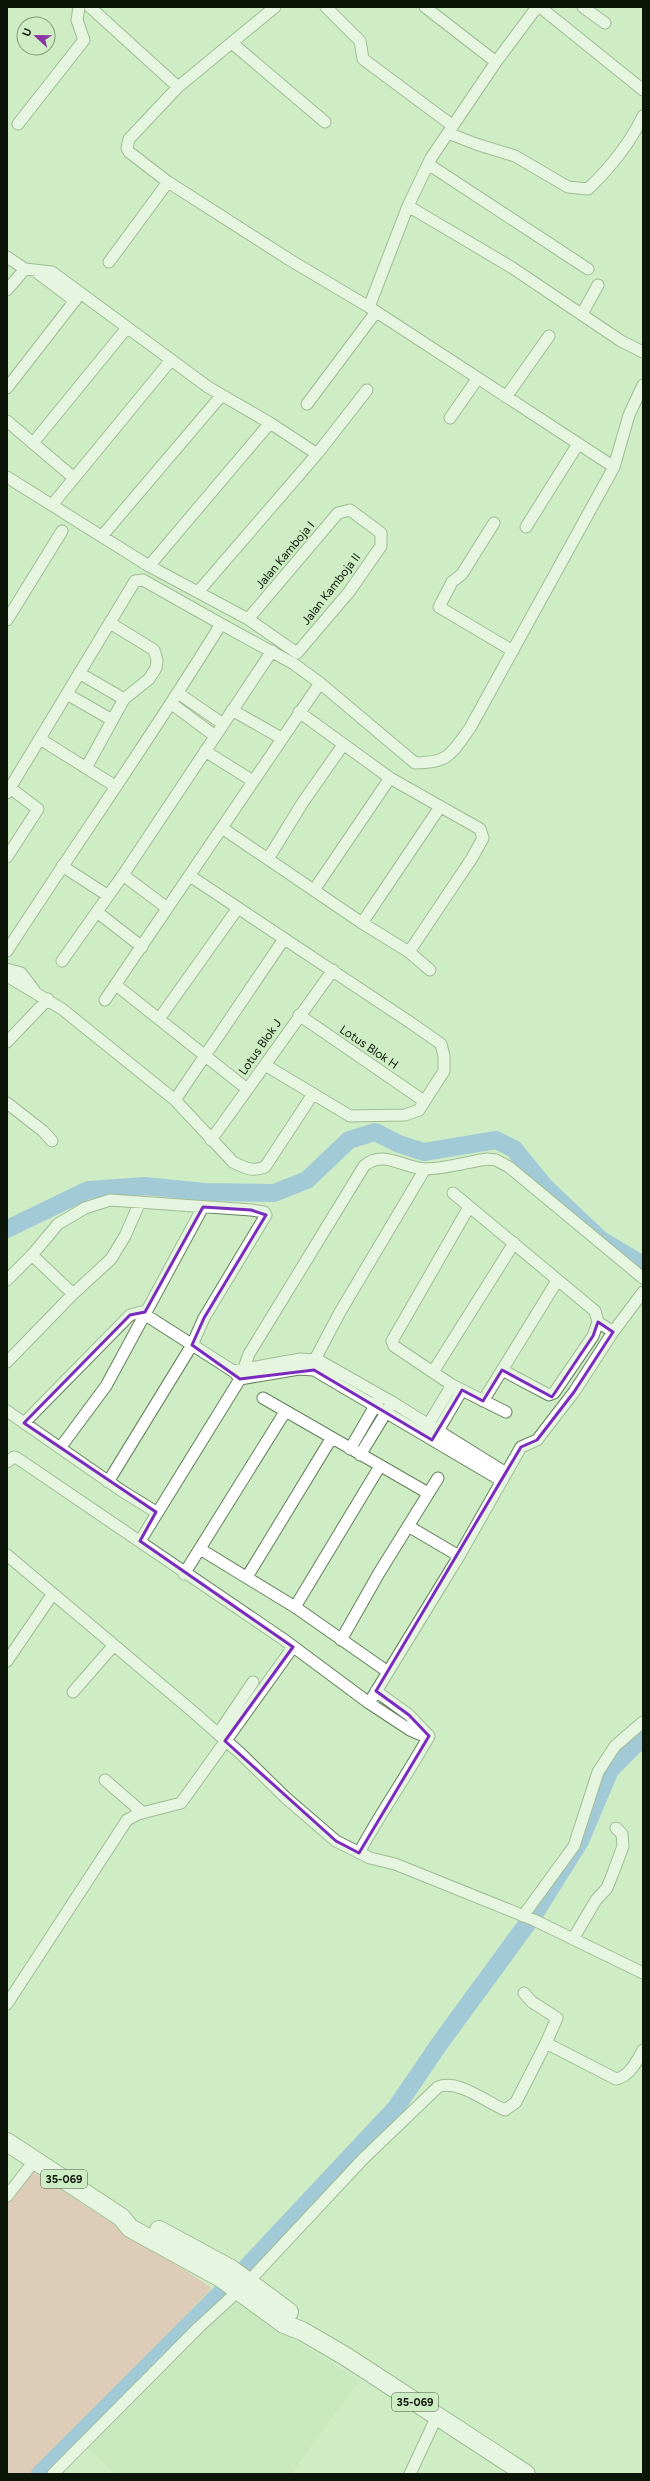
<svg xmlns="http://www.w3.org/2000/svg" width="650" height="2481" viewBox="0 0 650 2481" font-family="Figtree,sans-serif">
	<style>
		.built { fill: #bfe2b4 }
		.green { fill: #eda5a6 }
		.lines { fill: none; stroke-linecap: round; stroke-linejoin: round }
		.river { stroke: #6b9feb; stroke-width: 18 }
		.minor-casing { stroke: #64805b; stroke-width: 13 }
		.primary-casing { stroke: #64805b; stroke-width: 20 }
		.minor { stroke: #fff; stroke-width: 11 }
		.primary { stroke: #fff; stroke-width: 18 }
		.marked { fill: none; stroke: #7b2cbf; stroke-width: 3; stroke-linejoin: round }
		.labels { text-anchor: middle; stroke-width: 3; stroke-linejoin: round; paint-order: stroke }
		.shield { fill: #cfedc4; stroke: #465640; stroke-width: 1 }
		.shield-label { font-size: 11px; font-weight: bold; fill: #0c1608 }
		.street-label { font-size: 12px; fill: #0c1608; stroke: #cfedc4 }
	</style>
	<rect width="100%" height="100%" fill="#cfedc4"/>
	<path class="built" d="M212 2288 359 2381 291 2474H115L73 2433Z"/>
	<path class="green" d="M32 2171 212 2288 32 2474H7V2204Z"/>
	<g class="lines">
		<path class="river" d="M7 1229 88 1190 145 1186 205 1192 274 1193 307 1180 349 1140 375 1132 399 1144 424 1152 496 1140 514 1149 544 1186 601 1240 643 1265
			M40 2474 247 2267 395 2109 440 2043 535 1913 580 1841 610 1770 643 1737"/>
		<defs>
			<path id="minor" d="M90 7 178 87
				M275 7 178 87 129 139 127 148 129 152 168 182 290 260 369 307 614 467
				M326 7 360 41 363 59 453 126
				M425 7 496 62
				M540 7 643 90
				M583 7 605 23
				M232 43 325 122
				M18 124 84 40 77 20 79 7
				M448 133 476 144 515 156 568 187 588 189C611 167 629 145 643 116
				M428 164 588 269
				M408 206 511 267 621 341 643 352
				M7 257 25 269 52 272 208 387 270 423 317 454
				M109 262 168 182
				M34 270 75 301
				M7 290 25 269
				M369 307 408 206 431 158 496 62 537 7
				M582 314 598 285
				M7 388 80 294
				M506 397 549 336
				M307 404 376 312
				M450 418 478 378
				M7 421 74 478
				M33 443 126 329
				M7 477 149 566 248 619 297 653 349 592 381 546V533L350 510 338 513 248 619
				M52 505 171 360
				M494 523 462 574 452 582 439 607 513 651
				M526 527 578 444
				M102 536 221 396
				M149 566 270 423
				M198 592 317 454 367 390
				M7 620 62 531
				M79 673 124 699
				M178 693 223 724
				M67 694 112 720
				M172 704 215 736
				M232 710 281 738
				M299 712 390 778 480 829 483 838 472 858 409 952
				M40 739 115 786
				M205 751 253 781
				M86 768 124 699 149 679 156 668 157 660 154 650 110 623
				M7 793 135 581 143 580 221 624
				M222 828 362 923 409 952 430 970
				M7 857 38 809 10 788
				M268 859 303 802 343 745
				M62 866 107 895
				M123 875 167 908
				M190 876 411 1023 441 1044 444 1056V1071L419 1110 405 1115 350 1116 265 1065
				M314 890 390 778
				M97 912 142 947
				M362 923 440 807
				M7 951C78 841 153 735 221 624L294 664 320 683 415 763C449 763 451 754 470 728L614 467 629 415 643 385
				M62 961 123 875 272 651
				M7 969 21 973 34 990
				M7 976 62 1009 175 1100 233 1162C245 1168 252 1172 265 1167L313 1094
				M116 985 247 1089
				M105 1000 320 683
				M299 1015 424 1101
				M159 1019 238 908
				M7 1042 48 999
				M175 1100 284 939
				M7 1103 43 1131 52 1141
				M211 1140 333 970
				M453 1193 595 1311 598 1322 593 1336 554 1393 549 1395 502 1370
				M469 1207 392 1341 394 1346 452 1385 506 1412
				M32 1255 58 1224 85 1208 110 1200 251 1210 264 1212 266 1215 204 1318 192 1345 108 1482
				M7 1280 32 1255 73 1294
				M598 1322 613 1332 643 1292
				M7 1362 73 1294 111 1259 125 1236 140 1202
				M312 1365 340 1312 425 1169
				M233 1371 300 1359 318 1360 392 1402 506 1473
				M433 1372 514 1243
				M240 1379 299 1369 314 1370 502 1481
				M263 1398 428 1493
				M483 1401 557 1281
				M7 1411 122 1491 156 1512
				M24 1423 130 1315 141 1312 233 1371 238 1376
				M425 1430 452 1385
				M435 1436 462 1390
				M60 1448 106 1386 203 1207
				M350 1449 379 1399
				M360 1455 390 1406
				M7 1462 14 1457 17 1458 283 1639 369 1703 410 1730 419 1734 429 1736C407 1776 380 1813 359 1853
				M408 1526 459 1556
				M140 1541 240 1379 249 1354 364 1166C383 1149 403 1168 425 1169 445 1169 467 1162 487 1159L496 1160 509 1167 643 1278
				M200 1549 295 1607 388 1672
				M7 1555 191 1710 240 1753 286 1798 336 1841 370 1858 395 1864 534 1920 643 1973
				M184 1574 285 1412
				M247 1577 331 1439
				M295 1607 380 1466
				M341 1640 379 1573 438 1478
				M7 1661 52 1595
				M376 1691 409 1715 429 1736
				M73 1692 114 1645
				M369 1703 459 1556 521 1447 537 1440 574 1392 613 1332
				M218 1734 253 1682
				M105 1780 143 1813
				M523 1916 574 1846 598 1772 615 1746 643 1722
				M573 1939 596 1900 607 1888 613 1873 623 1846 622 1834 616 1828
				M524 1993 532 2002 557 2018 546 2043
				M7 2004 127 1820 138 1814 181 1803 293 1647
				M7 2196 35 2160
				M53 2474 199 2327 248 2282 363 2159 438 2087C458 2079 486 2102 505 2110L516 2102 546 2043 616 2079C629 2077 637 2061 643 2050
				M410 2474 437 2416"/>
			<path id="primary" d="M7 2142 121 2217 130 2228 221 2278 284 2324 302 2331 345 2356 526 2474
				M159 2230 231 2269 289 2312"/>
		</defs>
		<use href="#minor" class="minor-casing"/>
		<use href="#primary" class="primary-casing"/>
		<use href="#minor" class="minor"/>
		<use href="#primary" class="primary"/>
	</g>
	<path d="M0 0H650V2481H0ZM203 1207 251 1210 266 1215 204 1318 192 1345 240 1379 314 1370 432 1440 462 1390 483 1401 502 1370 552 1397 593 1336 598 1322 613 1332 574 1392 537 1440 521 1447 376 1691 409 1715 429 1736 359 1853 336 1841 225 1741 293 1647 140 1541 156 1512 24 1423 130 1315 145 1312Z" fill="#cfedc4" fill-opacity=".55" fill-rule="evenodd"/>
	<path class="marked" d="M203 1207 251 1210 266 1215 204 1318 192 1345 240 1379 314 1370 432 1440 462 1390 483 1401 502 1370 552 1397 593 1336 598 1322 613 1332 574 1392 537 1440 521 1447 376 1691 409 1715 429 1736 359 1853 336 1841 225 1741 293 1647 140 1541 156 1512 24 1423 130 1315 145 1312Z"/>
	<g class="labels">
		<g class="shield">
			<rect x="41" y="2170" width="46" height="18" rx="3"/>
			<rect x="392" y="2393" width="46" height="18" rx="3"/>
		</g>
		<g class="shield-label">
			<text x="64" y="2183">35-069</text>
			<text x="415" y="2406">35-069</text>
		</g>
		<g class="street-label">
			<text transform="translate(285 555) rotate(-50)" y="4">Jalan Kamboja I</text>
			<text transform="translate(331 589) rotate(-52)" y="4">Jalan Kamboja II</text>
			<text transform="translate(260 1047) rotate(-55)" y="4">Lotus Blok J</text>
			<text transform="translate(369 1047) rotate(34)" y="4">Lotus Blok H</text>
		</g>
	</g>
	<rect width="650" height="2481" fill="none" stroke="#0c1608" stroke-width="16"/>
	<g transform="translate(36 36) rotate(292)"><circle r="19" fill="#cfedc4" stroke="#819779"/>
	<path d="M0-3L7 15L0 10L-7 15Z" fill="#8a35a3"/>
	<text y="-6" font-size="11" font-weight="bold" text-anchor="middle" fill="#0c1608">U</text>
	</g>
</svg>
